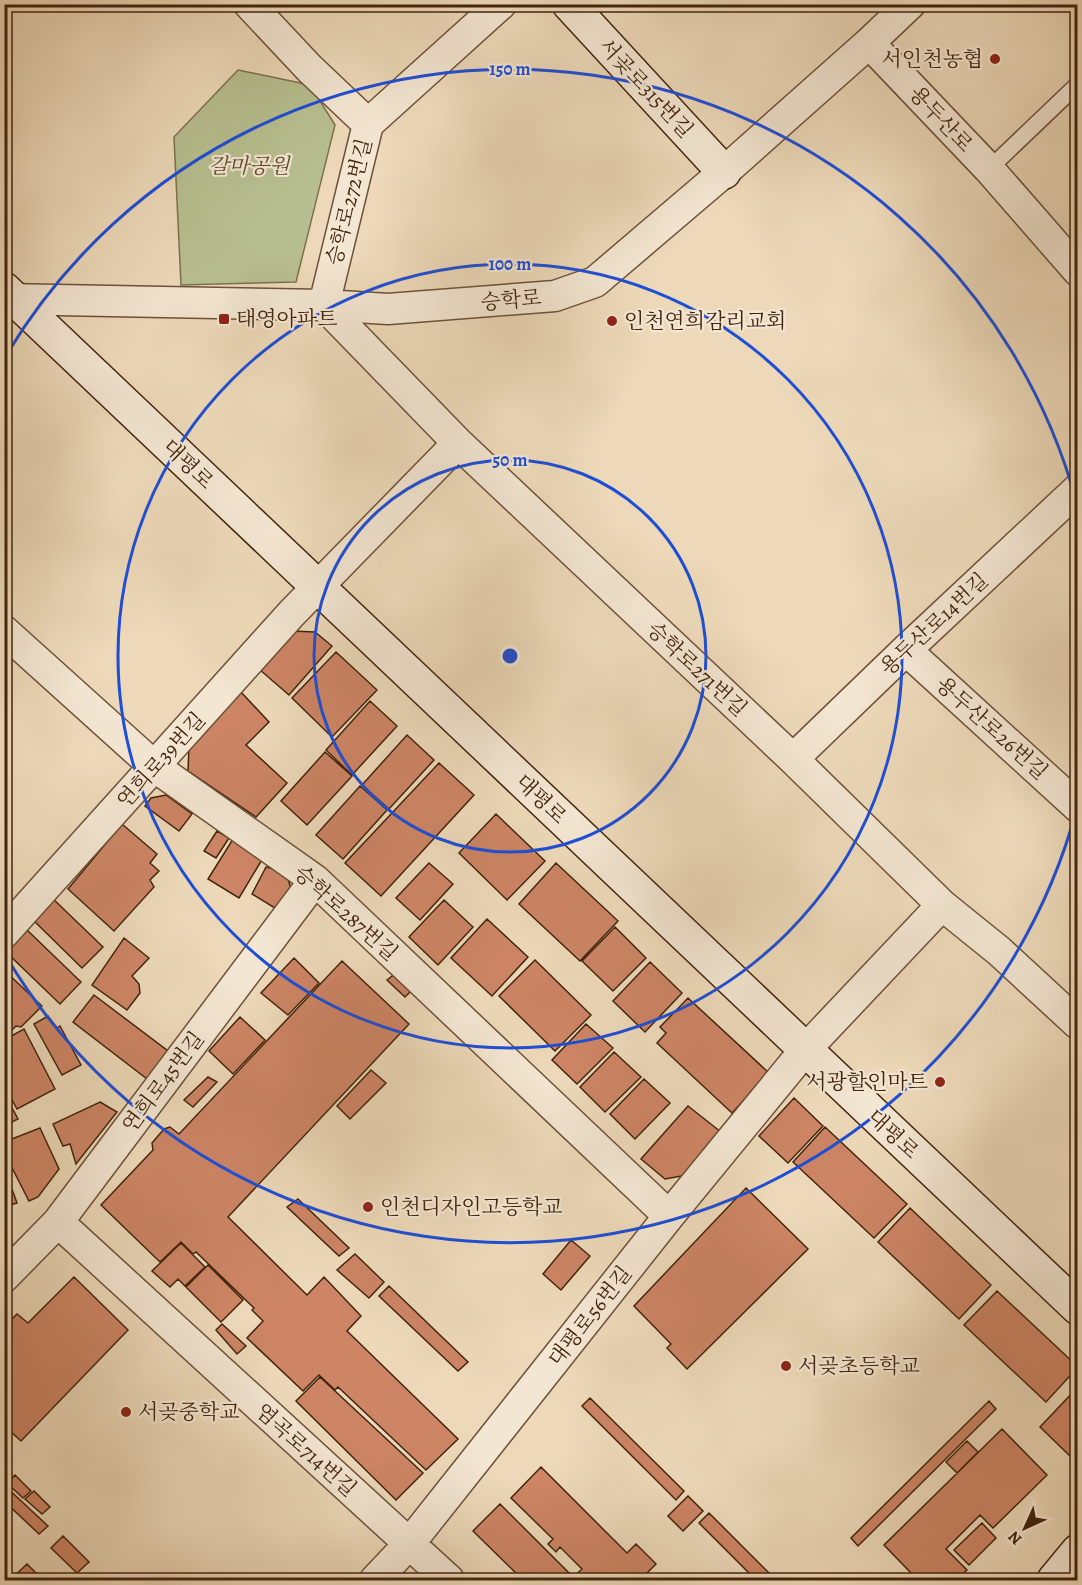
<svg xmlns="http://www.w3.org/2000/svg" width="1082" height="1585" viewBox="0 0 1082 1585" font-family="Alegreya,'Noto Serif KR',serif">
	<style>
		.green { fill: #b7bf90; stroke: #7c724e; stroke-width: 1.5 }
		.building { fill: #cd8565; stroke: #42240d; stroke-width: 1.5 }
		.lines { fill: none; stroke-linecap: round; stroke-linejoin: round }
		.lane-casing { stroke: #6d5138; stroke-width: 18 }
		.street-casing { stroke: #6d5138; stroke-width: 33 }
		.secondary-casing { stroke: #42240d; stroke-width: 36 }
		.lane { stroke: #f3e6d2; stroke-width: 15 }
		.street { stroke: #f3e6d2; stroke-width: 30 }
		.secondary { stroke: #f3e6d2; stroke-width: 33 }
		.ring { fill: none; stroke: #1d4ed8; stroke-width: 3 }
		.poi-dot { fill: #8f2418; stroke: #f3e6d2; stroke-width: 2 }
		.labels { text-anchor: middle; stroke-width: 4.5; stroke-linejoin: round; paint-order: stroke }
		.poi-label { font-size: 21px; fill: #42240d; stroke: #f3e6d2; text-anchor: start }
		.street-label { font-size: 21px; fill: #42240d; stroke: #f3e6d2 }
		.park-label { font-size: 21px; font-style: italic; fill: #5f4b2e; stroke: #f3e6d2 }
		.centre { fill: #1d4ed8; stroke: #f3e6d2; stroke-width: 3 }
		.ring-label { font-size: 18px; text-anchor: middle; font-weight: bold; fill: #1d4ed8; stroke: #f3e6d2; stroke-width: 4.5; stroke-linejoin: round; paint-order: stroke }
	</style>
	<rect width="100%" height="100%" fill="#edd9b9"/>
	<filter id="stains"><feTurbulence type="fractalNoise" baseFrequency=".00333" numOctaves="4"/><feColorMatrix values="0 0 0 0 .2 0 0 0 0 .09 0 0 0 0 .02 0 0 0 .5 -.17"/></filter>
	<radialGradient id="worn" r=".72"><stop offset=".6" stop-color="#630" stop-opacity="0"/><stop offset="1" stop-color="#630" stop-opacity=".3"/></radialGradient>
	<path class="green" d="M238 70 310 85 335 125 296 282 181 285 174 137Z"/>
	<path class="building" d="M292 631 315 632 332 646 289 695 259 669Z
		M336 652 377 690 332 737 292 698Z
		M240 691 269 722 246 745 287 783 256 817 188 771 189 747Z
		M370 701 397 726 352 775 326 750Z
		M407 735 434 760 389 809 362 785Z
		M325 752 352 776 307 825 281 801Z
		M439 763 474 795 381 896 345 863Z
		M360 786 387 810 343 859 316 835Z
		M166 795 192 814 179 831 145 806 151 798Z
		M496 814 545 861 507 900 459 853Z
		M122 824 157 854 150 863 159 871 150 880 154 887 114 931 68 889Z
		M217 831 229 838 216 858 204 851Z
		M233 839 263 858 239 898 208 879Z
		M429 863 453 884 420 920 396 898Z
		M556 863 618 921 580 961 519 904Z
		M266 867 286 872 291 889 278 910 252 894Z
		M49 895 103 947 82 968 29 916Z
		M444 900 473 927 438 965 409 937Z
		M487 919 528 957 492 996 451 958Z
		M615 927 646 958 613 991 582 961Z
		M27 930 81 982 60 1004 6 952Z
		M124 938 149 958 132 976 139 984 140 993 127 1010 92 985Z
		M294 958 319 983 288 1015 261 993Z
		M535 960 591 1015 555 1051 499 996Z
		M342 961 409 1024 228 1217 307 1295 324 1277 361 1316 347 1331 458 1439 426 1470 338 1387 335 1390 319 1375 303 1391 247 1338 263 1321 252 1310 254 1308 196 1252 193 1254 181 1242 160 1262 101 1205 153 1150 152 1143 164 1129 170 1127 179 1134Z
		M650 962 682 993 645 1032 613 1001Z
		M4 970 42 1006 21 1027 16 1026 12 1030 4 1023Z
		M396 973 412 990 405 997 387 980Z
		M94 995 172 1054 151 1082 73 1022Z
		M688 998 769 1073 732 1113 657 1043 666 1033 660 1027Z
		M48 1016 57 1028 60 1026 81 1065 62 1075 34 1024Z
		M240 1017 265 1040 233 1074 209 1051Z
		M586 1024 613 1048 577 1084 552 1060Z
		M24 1029 55 1089 17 1109 4 1085V1040Z
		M614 1052 641 1077 605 1112 580 1087Z
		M371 1070 386 1083 350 1119 337 1106Z
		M208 1077 217 1082 193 1107 184 1100Z
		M644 1079 670 1103 635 1139 610 1114Z
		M4 1093 18 1119 4 1126Z
		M794 1098 823 1126 788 1163 759 1136Z
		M100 1102 117 1112 76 1164 70 1144 63 1146 53 1124Z
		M688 1106 721 1132 687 1175 665 1179 641 1159Z
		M825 1127 907 1204 874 1238 793 1162Z
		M40 1128 59 1169 38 1197 29 1201 4 1152V1142Z
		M4 1167 17 1203 4 1207Z
		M746 1188 808 1249 687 1369 667 1348 671 1344 634 1306Z
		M298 1199 349 1248 339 1256 287 1207Z
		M910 1208 991 1285 959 1319 878 1242Z
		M571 1240 590 1256 561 1290 543 1274Z
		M181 1243 205 1267 185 1286 178 1279 170 1287 152 1271Z
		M355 1254 384 1282 369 1298 337 1270Z
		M208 1265 243 1300 221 1322 186 1287Z
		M74 1277 128 1330 21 1441 9 1430 4 1435V1327L17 1314 28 1323Z
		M389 1286 468 1362 458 1371 379 1296Z
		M997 1291 1078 1367 1046 1402 964 1325Z
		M222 1324 246 1346 237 1354 216 1330Z
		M320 1377 423 1473 396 1500 296 1401Z
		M1078 1387V1448L1070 1456 1040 1427Z
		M590 1398 684 1491 676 1500 582 1406Z
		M989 1401 996 1409 858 1546 851 1538Z
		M1002 1429 1047 1475 993 1528 980 1515 946 1549 967 1570 956 1580H905L912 1574 884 1545Z
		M967 1441 978 1452 957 1473 946 1462Z
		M541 1467 627 1553 636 1544 656 1564 646 1574 653 1580H570L582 1569 560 1547 556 1552 548 1544 553 1539 511 1498Z
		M15 1475 31 1491 23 1498 7 1483Z
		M4 1485 48 1526 39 1534 4 1501Z
		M34 1491 50 1507 42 1514 25 1499Z
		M688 1496 703 1511 683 1531 668 1516Z
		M500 1504 572 1576 567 1580H523L473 1531Z
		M709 1513 776 1580H756L699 1523Z
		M982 1523 996 1538 969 1565 954 1550Z
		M63 1536 89 1562 77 1573 51 1548Z
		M27 1564 43 1580H10Z"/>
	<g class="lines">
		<defs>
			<path id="lane" d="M989 169 1078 84"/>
			<path id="street" d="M249 4 309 68 368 124 324 305 458 443 793 759 942 905 999 951 1078 1024
				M869 43 989 169 1078 271
				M368 124 501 4
				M4 299 324 305 388 309 555 296 595 282 724 172 869 43 910 4
				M4 631 155 767 315 880 669 1216
				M906 650 1078 807
				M793 759 906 650 1078 489
				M4 933 292 613 458 443
				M58 1222 449 1580
				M4 1277 58 1222 315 880
				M375 1580 409 1544 669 1216 805 1050 942 905"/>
			<path id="secondary" d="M569 4 724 172
				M4 289 1078 1308
				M1054 1580 1078 1551"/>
		</defs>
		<use href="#lane" class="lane-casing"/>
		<use href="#street" class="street-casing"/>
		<use href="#secondary" class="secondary-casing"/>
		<use href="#lane" class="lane"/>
		<use href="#street" class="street"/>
		<use href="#secondary" class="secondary"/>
	</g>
	<g class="ring">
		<circle cx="510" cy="656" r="196"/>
		<circle cx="510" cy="656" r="392"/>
		<path d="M1077 808A587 587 0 0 1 7 958M7 354A587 587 0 0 1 1077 504"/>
	</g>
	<g class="poi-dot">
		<circle cx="995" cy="59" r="6"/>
		<rect x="218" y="313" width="12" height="12" rx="3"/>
		<circle cx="612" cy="321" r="6"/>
		<circle cx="940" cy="1082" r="6"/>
		<circle cx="368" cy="1207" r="6"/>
		<circle cx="786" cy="1366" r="6"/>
		<circle cx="126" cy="1412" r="6"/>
	</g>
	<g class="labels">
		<g class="poi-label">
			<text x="983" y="66" text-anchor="end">서인천농협</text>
			<text x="236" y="326">태영아파트</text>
			<text x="624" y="328">인천연희감리교회</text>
			<text x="928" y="1089" text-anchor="end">서광할인마트</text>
			<text x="380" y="1214">인천디자인고등학교</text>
			<text x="798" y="1373">서곶초등학교</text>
			<text x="138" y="1419">서곶중학교</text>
		</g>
		<g class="street-label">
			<text transform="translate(646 88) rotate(47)" y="7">서곶로315번길</text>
			<text transform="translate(941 119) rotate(47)" y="7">용두산로</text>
			<text transform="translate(349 202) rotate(-76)" y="7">승학로272번길</text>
			<text transform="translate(511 300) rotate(-5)" y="7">승학로</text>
			<text transform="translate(188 464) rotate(44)" y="7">대평로</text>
			<text transform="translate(934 624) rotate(-43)" y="7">용두산로14번길</text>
			<text transform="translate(697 669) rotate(43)" y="7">승학로271번길</text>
			<text transform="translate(992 728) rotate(42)" y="7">용두산로26번길</text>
			<text transform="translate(161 760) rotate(-48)" y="7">연희로39번길</text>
			<text transform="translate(541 799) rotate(44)" y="7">대평로</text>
			<text transform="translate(346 913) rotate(42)" y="7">승학로287번길</text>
			<text transform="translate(163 1082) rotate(-53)" y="7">연희로45번길</text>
			<text transform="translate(893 1134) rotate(43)" y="7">대평로</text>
			<text transform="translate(590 1316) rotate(-52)" y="7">대평로56번길</text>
			<text transform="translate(306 1450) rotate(42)" y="7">염곡로714번길</text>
		</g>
		<g class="park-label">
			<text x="249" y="173">갈마공원</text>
		</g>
	</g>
	<circle cx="510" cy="656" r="9" class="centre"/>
	<g class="ring-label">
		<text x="510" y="75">150 m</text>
		<text x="510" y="270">100 m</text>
		<text x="510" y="466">50 m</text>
	</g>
	<rect width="1082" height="1585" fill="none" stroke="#edd9b9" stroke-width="24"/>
	<rect x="6" y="6" width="1070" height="1573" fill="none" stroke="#42240d" stroke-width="3"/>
	<rect x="12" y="12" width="1058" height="1561" fill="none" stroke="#42240d" stroke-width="1.5"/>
	<g transform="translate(1025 1528) rotate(225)" stroke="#f3e6d2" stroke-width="4.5" paint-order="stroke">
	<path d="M0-4.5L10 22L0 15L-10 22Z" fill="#42240d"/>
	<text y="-9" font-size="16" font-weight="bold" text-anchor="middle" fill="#42240d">N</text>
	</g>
	<rect width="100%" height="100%" filter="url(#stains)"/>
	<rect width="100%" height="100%" fill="url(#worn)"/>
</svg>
